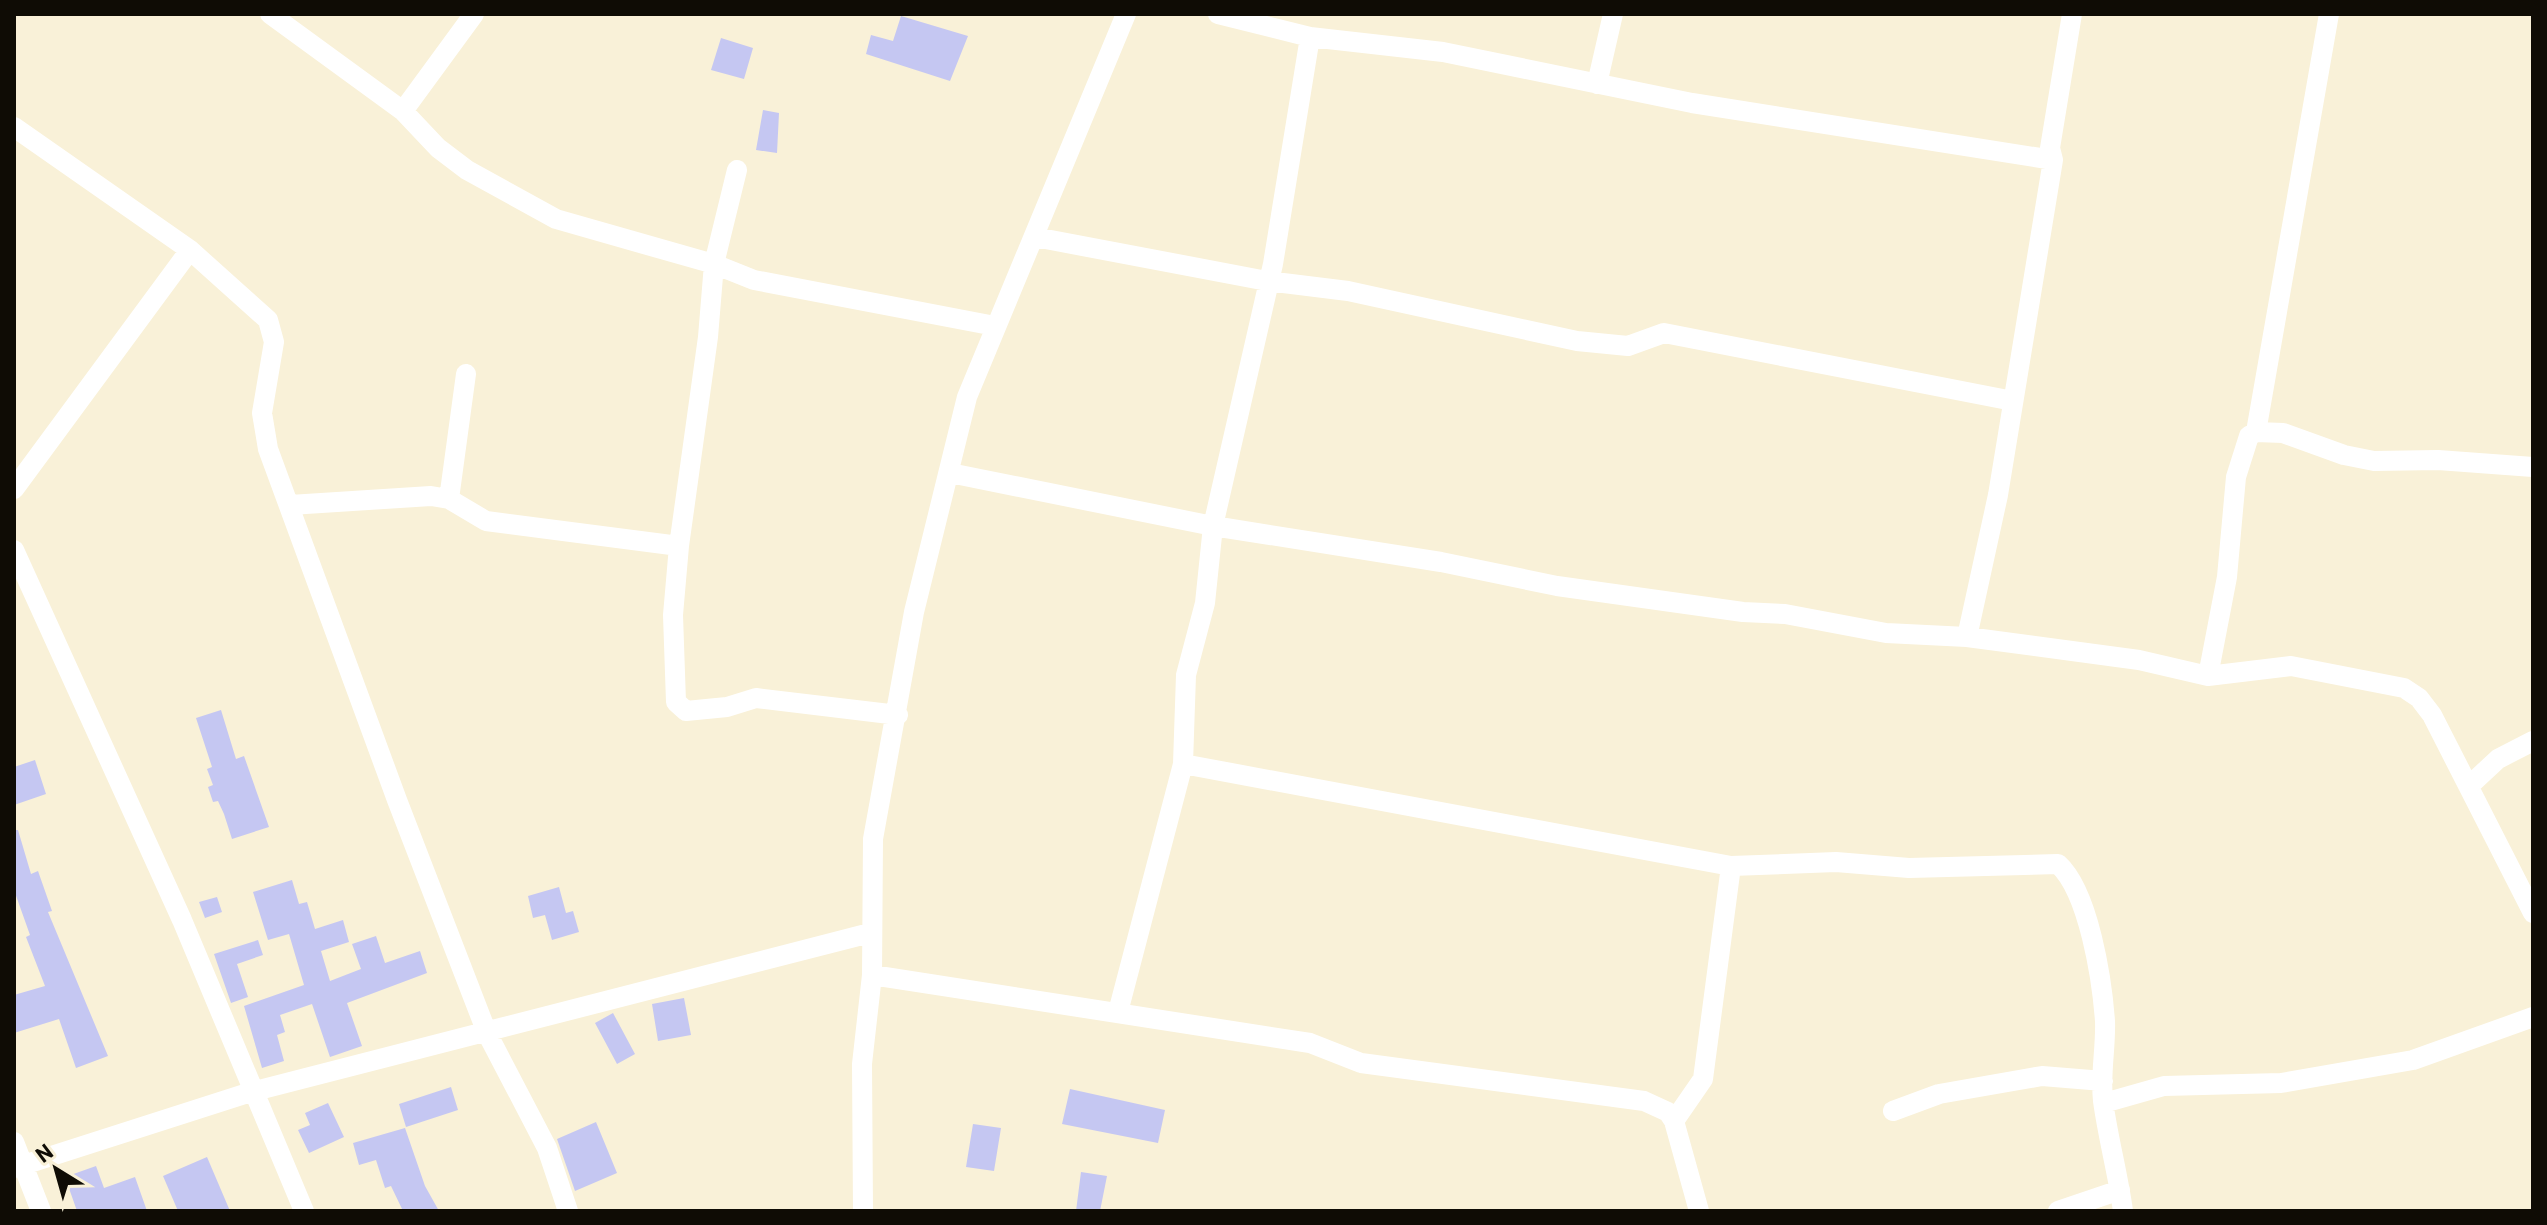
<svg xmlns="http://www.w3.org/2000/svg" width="2547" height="1225" viewBox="0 0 2547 1225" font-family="Barlow,sans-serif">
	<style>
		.building { fill: #c5c7f2 }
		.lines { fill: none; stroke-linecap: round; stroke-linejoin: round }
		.minor { stroke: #fff; stroke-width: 20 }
	</style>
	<rect width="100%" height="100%" fill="#f9f1d8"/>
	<path class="building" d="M901 16 968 36 950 81 866 54 871 35 893 41Z
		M721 38 753 48 744 79 711 70Z
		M763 110 779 113 777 153 756 150Z
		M221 710 236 759 244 756 269 827 232 839 224 814 218 801 213 802 208 787 213 785 207 769 212 767 196 718Z
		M35 760 46 794 14 805V767Z
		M14 830H18L31 874 38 871 52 911 48 912 108 1056 76 1068 59 1019 14 1033V995L45 986 26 937 30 935 14 890Z
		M292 880 299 904 307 902 315 929 343 920 349 942 321 951 330 981 361 969 352 944 376 936 385 963 420 951 427 973 347 1003 362 1046 330 1057 312 1004 280 1015 285 1032 277 1035 284 1061 262 1068 244 1006 304 985 289 934 268 940 253 892Z
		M559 887 566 913 573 911 579 932 552 940 545 915 533 918 528 896Z
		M217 897 222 912 205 918 199 902Z
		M258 940 263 955 237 964 248 997 231 1003 214 954Z
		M684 998 691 1035 658 1041 652 1004Z
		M613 1013 635 1054 617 1064 595 1023Z
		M451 1087 458 1110 406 1127 399 1104Z
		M1070 1089 1165 1110 1158 1143 1062 1124Z
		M328 1103 344 1137 309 1153 298 1130 310 1125 305 1113Z
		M596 1122 617 1173 575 1191 557 1139Z
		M973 1124 1001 1128 994 1171 966 1167Z
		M405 1128 425 1186 439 1211H403L391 1186 385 1188 376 1160 359 1165 353 1143Z
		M207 1157 230 1211H178L163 1176Z
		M96 1166 104 1188 135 1177 147 1211H77L65 1177Z
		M1081 1172 1107 1176 1100 1211H1076Z"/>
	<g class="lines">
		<path class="minor" d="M270 14 403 111 438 148 467 170 556 219 714 264 754 280 995 326
			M1218 14 1310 37 1443 52 1692 103 2053 160
			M1597 84 1613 14
			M403 111 474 14
			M14 127 190 250 268 320 274 342 262 413 268 449 397 800 487 1033 547 1148 568 1211
			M737 170 714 264 708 337 679 546 673 615 676 702 686 711 727 707 756 698 898 715
			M1035 237 1267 281 1348 291 1577 341 1628 346 1664 333 2013 401
			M2256 432 2329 14
			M950 473 1213 526 1441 562 1557 586 1743 612 1785 614 1886 633 1967 637 2139 660 2208 676 2291 666 2404 688 2419 698 2432 715 2533 913
			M14 489 190 250
			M449 499 466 374
			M290 505 431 496 449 499 486 521 679 546
			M14 550 182 920 304 1211
			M1967 637 1998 495 2053 160 2050 148 2072 14
			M2208 676 2227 577 2236 477 2249 436 2256 432 2283 433 2344 455 2374 461 2438 460 2533 467
			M1183 764 1731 866 1836 862 1909 868 2058 864C2089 892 2102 980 2105 1021 2106 1048 2100 1074 2103 1101 2108 1138 2118 1174 2123 1211
			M2469 786 2498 759 2533 741
			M872 975 1310 1043 1361 1063 1644 1101 1668 1112 1674 1121 1699 1211
			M1118 1012 1183 764 1186 675 1205 603 1213 526 1273 264 1310 37
			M2104 1103 2164 1086 2281 1083 2413 1060 2533 1017
			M1893 1111 1939 1094 2042 1076 2103 1081
			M1674 1121 1703 1079 1731 866
			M14 1142 41 1211
			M14 1168 251 1092 870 933
			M863 1211 862 1064 872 975 873 839 914 612 967 397 1126 14
			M2058 1211 2120 1190"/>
	</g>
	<rect width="2547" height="1225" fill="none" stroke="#0f0c05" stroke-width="32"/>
	<g transform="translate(56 1169) rotate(323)" stroke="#f9f1d8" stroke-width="6" paint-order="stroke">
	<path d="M0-6L14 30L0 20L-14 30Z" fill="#0f0c05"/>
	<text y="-12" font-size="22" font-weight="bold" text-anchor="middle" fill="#0f0c05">N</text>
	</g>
</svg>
